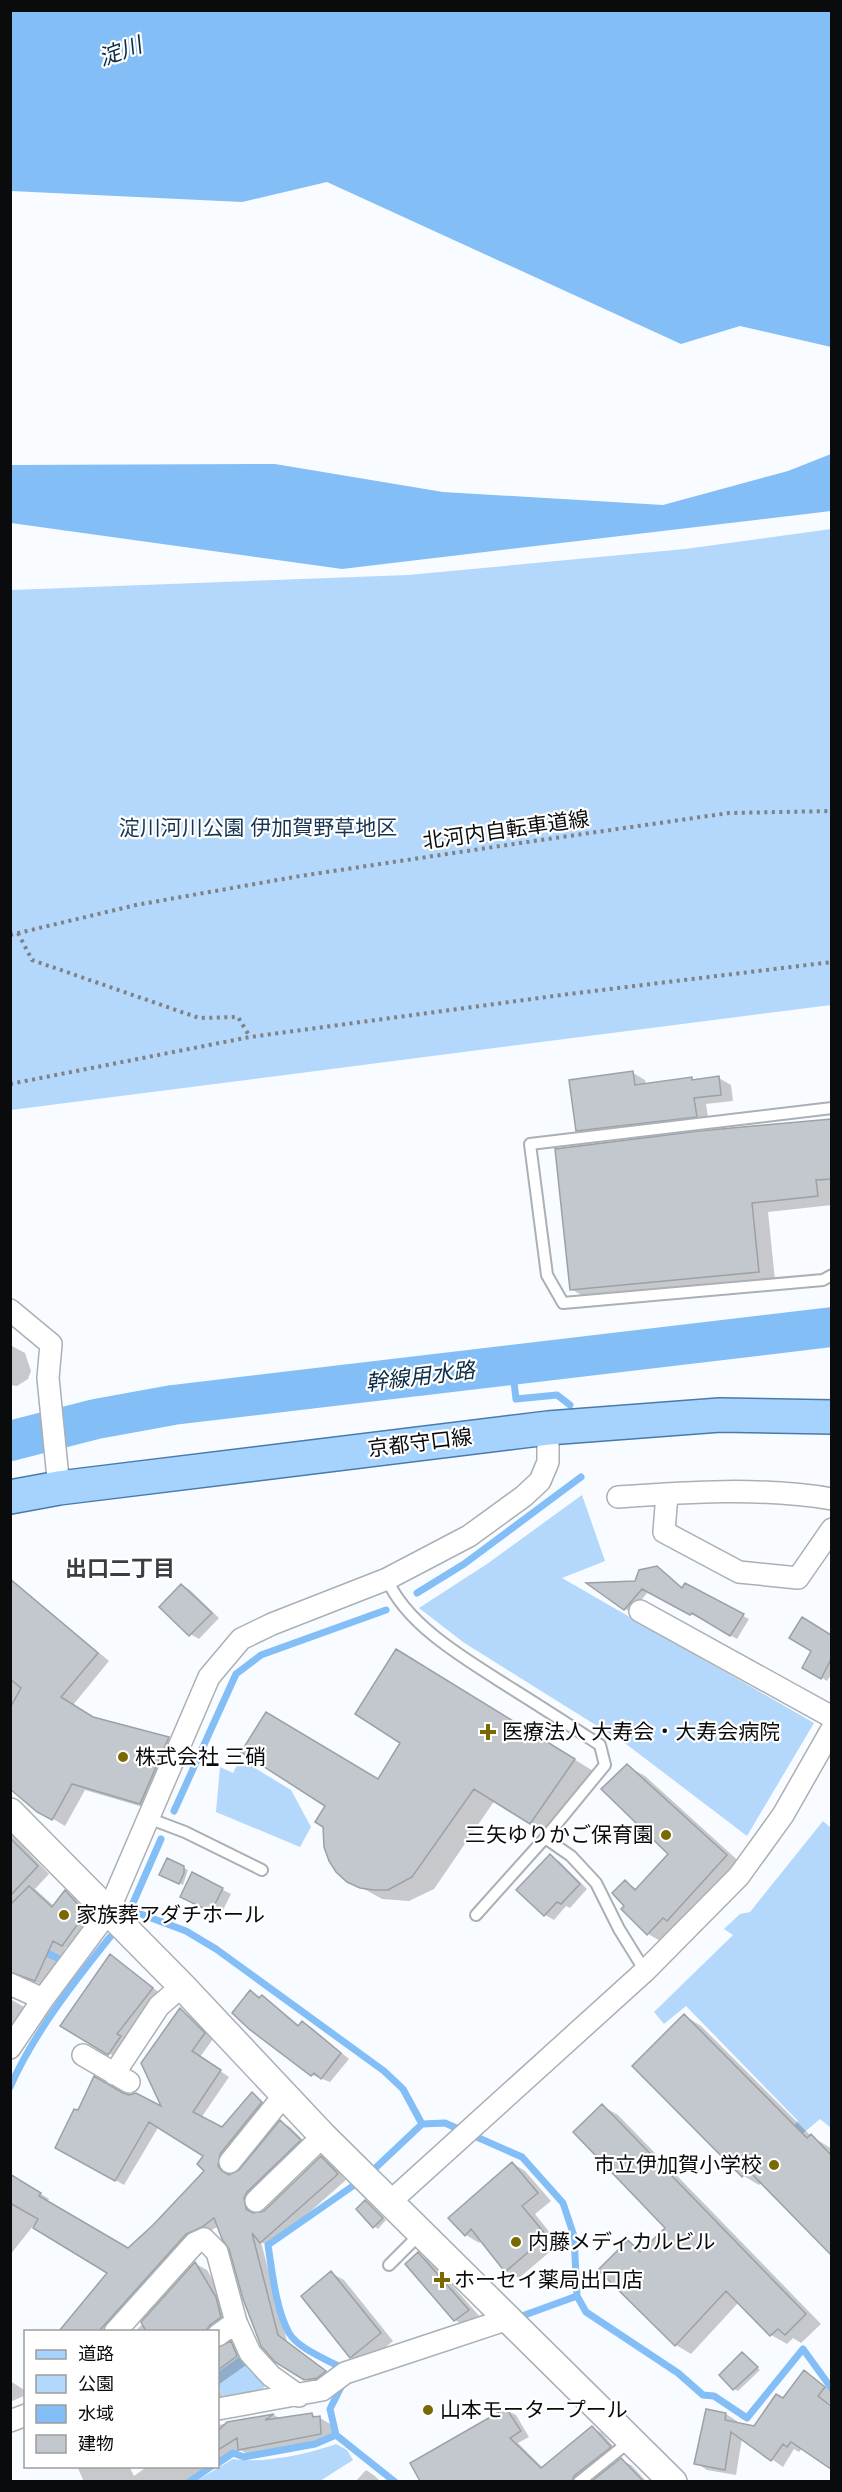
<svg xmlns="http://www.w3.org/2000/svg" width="842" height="2492" viewBox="0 0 842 2492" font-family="Raleway,'Noto Sans JP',sans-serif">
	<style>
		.green { fill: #b4d8fb }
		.water { fill: #83bef7 }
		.shadow { fill: #0003 }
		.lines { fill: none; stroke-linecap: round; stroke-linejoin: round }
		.stream { stroke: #83bef7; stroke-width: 7 }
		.river { stroke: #83bef7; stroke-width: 40 }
		.building { fill: #c2c8cd; stroke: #9ca1a6; stroke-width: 1.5 }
		.service-casing { stroke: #abb0b5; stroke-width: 14 }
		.minor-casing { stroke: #abb0b5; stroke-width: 24 }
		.tertiary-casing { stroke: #abb0b5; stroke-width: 30 }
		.primary-casing { stroke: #497aa9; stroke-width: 36 }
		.path { stroke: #7f8184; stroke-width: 4; stroke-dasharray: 3 4.5; stroke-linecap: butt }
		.service { stroke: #fff; stroke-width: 10 }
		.minor { stroke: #fff; stroke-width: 21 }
		.tertiary { stroke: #fff; stroke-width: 27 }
		.primary { stroke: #a6d3fe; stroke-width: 33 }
		.poi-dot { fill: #796900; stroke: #fff; stroke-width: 2 }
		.labels { text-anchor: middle; stroke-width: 4.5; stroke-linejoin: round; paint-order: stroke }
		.park-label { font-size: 21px; fill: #163451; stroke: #fff }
		.street-label { font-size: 21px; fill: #0a0b0d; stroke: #fff }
		.poi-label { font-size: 21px; fill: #0a0b0d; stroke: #fff; text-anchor: start }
		.water-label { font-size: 22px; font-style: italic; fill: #0b2b46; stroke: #fff }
		.neighbourhood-label { font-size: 22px; font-weight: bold; fill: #3a3e43; stroke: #fff }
	</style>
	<rect width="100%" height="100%" fill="#f8fbff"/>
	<path class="green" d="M831 529V1005L11 1110V590L408 575 685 549Z
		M582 1495 605 1561 562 1578 814 1723 747 1836 626 1744 463 1642 419 1608 487 1564Z
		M240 1759 291 1790 311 1827 300 1847 216 1812 220 1767 233 1773Z
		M823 1821 832 1829 831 2128 820 2119 787 2147 776 2143 798 2121 686 2006 664 2024 654 2012 733 1935 724 1929 740 1914 750 1912Z
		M239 2357 270 2381 257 2395 223 2396 218 2387V2372Z
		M336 2444 347 2450 353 2460 320 2481H196L233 2459C263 2464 308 2454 336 2444Z"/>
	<path class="water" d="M11 10 831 11V347L740 326 681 344 327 182 242 202 11 191Z
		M831 454V511L342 569 11 523V465L275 464 443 492 663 505 788 471Z"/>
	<path class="shadow" d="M633 1073 645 1080 646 1085 719 1078 731 1085 733 1101 706 1104 709 1123 590 1137 577 1130Z
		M832 1120V1205L768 1212 775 1280 588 1299 571 1289 557 1150Z
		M10 1345 25 1353 31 1371 28 1379 17 1386 10 1385Z
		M663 1572 683 1588 685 1585 749 1619 737 1639 649 1591 631 1612 625 1609 636 1582Z
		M10 1578 109 1661 73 1705 94 1719 169 1738 181 1745 153 1810 85 1790 65 1826 38 1810 10 1748Z
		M182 1585 190 1590 219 1618 199 1639 190 1634Z
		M803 1619 832 1636V1673L827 1681 804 1667 813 1651Z
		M417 1663 595 1772 552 1835 495 1800 434 1889 409 1901 382 1899 348 1880 379 1781 402 1743Z
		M627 1766 645 1776 744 1866 666 1944 648 1934 623 1909 626 1905 625 1882 637 1889 671 1854Z
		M10 1833 49 1874 35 1889 54 1906 65 1892 77 1899 92 1915 75 1952 66 1947 47 1987 23 1977 10 1986Z
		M550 1856 559 1861 587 1889 570 1908 566 1906 554 1920 545 1915Z
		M168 1860 188 1870 183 1885 161 1874Z
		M192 1874 231 1894 220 1916 191 1901Z
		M119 1961 161 1994 117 2058 63 2026Z
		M251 1992 271 2002 300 2026 303 2023 311 2027 349 2059 330 2082 312 2075 250 2028Z
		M10 1996 12 2000 31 2011 17 2026 10 2023Z
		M181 2010 189 2016 213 2039 200 2057 229 2077 201 2118 223 2129 252 2094 270 2108 228 2160 226 2172 229 2176 240 2172 281 2122 290 2127 309 2146 252 2204 255 2214 265 2212 321 2158 330 2163 346 2180 270 2247 261 2242 287 2341 334 2377 314 2385 305 2379 244 2298 231 2248 219 2226 195 2239 114 2332H83L71 2320 109 2273 33 2226 10 2255V2175L49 2199 47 2203 129 2250 207 2171 205 2156 159 2126 124 2185 57 2147 79 2112 122 2094 164 2109Z
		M685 2016 701 2026 811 2136 832 2149V2253L762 2183 759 2185 742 2175Z
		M602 2106 618 2115 821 2324 801 2343 793 2338 787 2344 771 2335 739 2302 691 2354 676 2345 628 2242 644 2251 668 2228Z
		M512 2163 525 2171 551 2201 535 2214 559 2244 519 2278 506 2271 481 2240 479 2243 466 2235Z
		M365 2202 386 2220 378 2229 374 2226Z
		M418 2254 432 2262 481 2318 468 2328 455 2320Z
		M196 2264 207 2270 228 2305 233 2324 218 2336 219 2349 231 2343 243 2350 249 2363 218 2385V2332H135Z
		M331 2273 344 2280 393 2341 364 2365 351 2357Z
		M746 2356 760 2370 738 2391 734 2389Z
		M805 2372 832 2391V2400L829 2404 832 2406V2467L803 2447 799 2452 794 2449 783 2467 742 2438 736 2475 707 2470 696 2463 726 2414 737 2421V2424L755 2427 783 2400Z
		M10 2381 26 2391V2395L10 2402Z
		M218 2388 227 2403 218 2417Z
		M506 2410 516 2415 529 2437 518 2443 543 2468 593 2428 602 2433 619 2453 584 2482H421L412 2464Z
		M274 2415 281 2419 312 2415 320 2418 332 2425 333 2440 251 2456 240 2450 218 2464V2425Z
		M621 2460 631 2465 647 2482H594Z
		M77 2466H129L134 2476 148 2466H214L190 2482H84Z
		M366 2470 375 2476 381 2482H355Z"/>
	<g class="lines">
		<path class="stream" d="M512 1365 516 1399 557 1395 570 1405
			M417 1593 464 1564 581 1477
			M174 1811 236 1674 261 1655 386 1610
			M161 1839 130 1910 186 1931 216 1949 384 2071 403 2089 422 2124
			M39 1949 67 1963
			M10 2087C34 2033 73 1983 110 1937
			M369 2174 422 2124 445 2123 522 2157 563 2203 574 2236 577 2296 586 2312 678 2373 703 2395 714 2396 747 2418 803 2349 832 2389
			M522 2316 577 2296
			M340 2367C324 2358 299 2349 289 2333 276 2310 272 2271 268 2245L360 2181
			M336 2435 395 2482
			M218 2463 233 2453 244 2457 315 2444 336 2435 330 2409 341 2387
			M189 2482 212 2466"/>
		<path class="river" d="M10 1441 96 1419 173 1405 832 1327"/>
	</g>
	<path class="building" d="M633 1071 635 1085 692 1077V1080L719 1076 721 1095 694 1098 697 1117 576 1131 569 1080Z
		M831 1119V1179L816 1180 818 1196 752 1203 759 1272 570 1290 555 1149 699 1131Z
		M657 1566 682 1588 685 1583 744 1614 730 1636 692 1613 690 1615 642 1589 624 1610 586 1583 635 1581 639 1570Z
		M10 1579 98 1653 61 1697 93 1717 169 1737 140 1804 72 1784 52 1820 37 1812 10 1789V1708L21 1688 10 1679Z
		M181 1584 212 1613 189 1636 159 1607Z
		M802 1617 831 1635V1659L821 1679 802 1668 811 1651 789 1638Z
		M396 1649 575 1759 530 1824 474 1789 412 1877 388 1890H374L360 1888 347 1882 336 1872 329 1861 324 1847 323 1827 315 1822 325 1806 241 1752 266 1712 378 1779 400 1743 355 1714Z
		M627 1764 727 1855 667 1921 663 1918 647 1935 621 1909 624 1906 612 1893 625 1880 635 1890 668 1854 601 1789Z
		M10 1838 38 1866 10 1896Z
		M550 1854 580 1884 561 1904 557 1902 544 1916 516 1890Z
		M167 1858 184 1866V1873L179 1884 159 1875Z
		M192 1872 223 1888 211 1912 180 1897Z
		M29 1886 52 1907 65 1890 80 1907 79 1913 82 1918 62 1946 53 1941 35 1981 10 1972V1905Z
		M110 1954 153 1988 117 2034 121 2036 108 2055 60 2026Z
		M250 1990 259 1998 262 1995 298 2026 302 2021 341 2053 321 2079 314 2073 311 2076 249 2029 232 2013Z
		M180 2008 205 2033 192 2051 221 2070 193 2112 222 2127 252 2092 262 2102 220 2154 218 2166 222 2171 229 2175 239 2170 280 2120 301 2140 247 2192 244 2198 246 2209 253 2213 264 2211 321 2156 338 2174 260 2243 252 2233 278 2335 326 2371 317 2378 304 2380 275 2362 261 2346 243 2299 229 2249 222 2239 214 2218 202 2227 186 2234 99 2331H59L107 2273 33 2228 38 2219 10 2203V2174L41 2193 39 2196 128 2248 153 2225 204 2171 197 2164 203 2156 149 2122 115 2181 55 2148 74 2109 78 2110 94 2076 123 2093 129 2095 136 2093 161 2106 141 2063Z
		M684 2014 807 2138 811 2134 831 2155V2255L748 2170 742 2177 632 2066Z
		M602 2104 806 2314 785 2335 778 2329 770 2336 726 2291 675 2346 598 2270 628 2240 640 2252 665 2228 573 2132Z
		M512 2162 538 2193 522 2206 547 2236 505 2272 471 2229 465 2236 448 2218Z
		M365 2200 383 2218 373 2228 356 2209Z
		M418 2252 469 2310 454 2321 405 2264Z
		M195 2262 216 2297 221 2317 210 2325 206 2331H146L141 2322Z
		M331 2271 381 2333 350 2358 301 2296Z
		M231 2341 237 2356 218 2370V2347Z
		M742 2352 758 2367 733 2390 719 2375Z
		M804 2370 825 2387 818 2396 831 2406V2469L791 2442 787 2447 783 2444 771 2461 731 2432 725 2470 694 2464 706 2409 726 2413 725 2420 754 2426 776 2394 783 2398Z
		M506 2408 521 2431 510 2438 541 2468 592 2426 611 2447 574 2476 572 2481H420L410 2463Z
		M312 2413 313 2417 320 2416 321 2434 238 2450 237 2438 218 2450V2431L227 2422 274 2414 265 2420Z
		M621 2458 643 2481H592Z"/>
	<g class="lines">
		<defs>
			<path id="service" d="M832 1108 530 1144 547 1275 563 1303 823 1280 832 1275
				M387 1579C407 1627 472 1663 514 1690 543 1708 572 1727 600 1745L605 1765 545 1838 476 1915
				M148 1818 185 1832 262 1870
				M545 1838 571 1856 596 1883 619 1929 645 1971
				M389 2265 421 2233
				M579 2482 630 2441"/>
			<path id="minor" d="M10 1310 51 1344 48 1378 59 1488
				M667 1494 664 1532 739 1572 798 1578 832 1529
				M618 1497C687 1492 763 1487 832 1499
				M640 1611 832 1717
				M10 1984 43 1999
				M10 2048 43 1999 108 1912 209 1677 241 1639 272 1624 387 1579 469 1536 524 1496 540 1481 548 1462V1428
				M83 2055 129 2082
				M114 2074 159 2006 182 1986
				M230 2162 285 2094
				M256 2201 323 2136
				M391 2201 645 1971 739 1876 783 1815 832 1729
				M115 2332 195 2243 204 2239 217 2252 236 2322 250 2353 271 2376 299 2396
				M218 2335 236 2322
				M218 2409 322 2390 345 2373 508 2319
				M10 2421 26 2415"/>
			<path id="tertiary" d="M10 1812 182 1986 323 2136 673 2482"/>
			<path id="primary" d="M10 1497 59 1488 548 1428 720 1415 832 1417"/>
		</defs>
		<use href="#service" class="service-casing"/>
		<use href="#minor" class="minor-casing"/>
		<use href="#tertiary" class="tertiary-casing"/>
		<use href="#primary" class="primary-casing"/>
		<path class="path" d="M18 933 32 960 199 1018 238 1017 250 1037
			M10 935 136 905 300 876 527 842 729 813 832 811
			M10 1084 250 1037 569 994 832 962"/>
		<use href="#service" class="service"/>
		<use href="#minor" class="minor"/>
		<use href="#tertiary" class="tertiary"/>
		<use href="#primary" class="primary"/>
	</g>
	<g class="poi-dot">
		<path d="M485 1723h6v6h6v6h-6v6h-6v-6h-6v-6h6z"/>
		<circle cx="123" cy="1757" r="6"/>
		<circle cx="666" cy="1835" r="6"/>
		<circle cx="64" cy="1915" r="6"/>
		<circle cx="774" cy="2165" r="6"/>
		<circle cx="516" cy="2242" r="6"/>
		<path d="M439 2271h6v6h6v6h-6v6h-6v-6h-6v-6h6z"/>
		<circle cx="428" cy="2410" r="6"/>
	</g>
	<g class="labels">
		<g class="park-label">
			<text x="258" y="835">淀川河川公園 伊加賀野草地区</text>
		</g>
		<g class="street-label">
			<text transform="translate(506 830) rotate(-8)" y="7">北河内自転車道線</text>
			<text transform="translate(420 1443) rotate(-7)" y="7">京都守口線</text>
		</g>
		<g class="poi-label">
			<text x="502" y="1739">医療法人 大寿会・大寿会病院</text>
			<text x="135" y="1764">株式会社 三硝</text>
			<text x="654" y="1842" text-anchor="end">三矢ゆりかご保育園</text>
			<text x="76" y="1922">家族葬アダチホール</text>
			<text x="762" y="2172" text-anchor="end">市立伊加賀小学校</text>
			<text x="528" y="2249">内藤メディカルビル</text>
			<text x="454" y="2287">ホーセイ薬局出口店</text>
			<text x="440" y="2417">山本モータープール</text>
		</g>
		<g class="water-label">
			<text transform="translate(120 51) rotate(-20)" y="8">淀川</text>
			<text transform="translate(420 1376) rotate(-7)" y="8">幹線用水路</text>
		</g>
		<g class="neighbourhood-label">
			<text x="120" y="1576">出口二丁目</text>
		</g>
	</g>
	<rect width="842" height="2492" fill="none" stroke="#0a0b0d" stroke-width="24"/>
	<rect x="24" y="2330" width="195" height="138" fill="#ffffff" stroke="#9d9d9e" stroke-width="1.5"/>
	<rect x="36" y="2350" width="30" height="9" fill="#a6d3fe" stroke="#9d9d9e" stroke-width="1.5"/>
	<text x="78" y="2360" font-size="18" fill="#0a0b0d">道路</text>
	<rect x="36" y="2375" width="30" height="18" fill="#b4d8fb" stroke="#9d9d9e" stroke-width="1.5"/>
	<text x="78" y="2390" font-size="18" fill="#0a0b0d">公園</text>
	<rect x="36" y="2405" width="30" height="18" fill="#83bef7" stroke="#9d9d9e" stroke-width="1.5"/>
	<text x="78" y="2420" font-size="18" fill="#0a0b0d">水域</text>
	<rect x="36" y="2435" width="30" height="18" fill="#c2c8cd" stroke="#9d9d9e" stroke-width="1.5"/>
	<text x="78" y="2450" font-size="18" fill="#0a0b0d">建物</text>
</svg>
